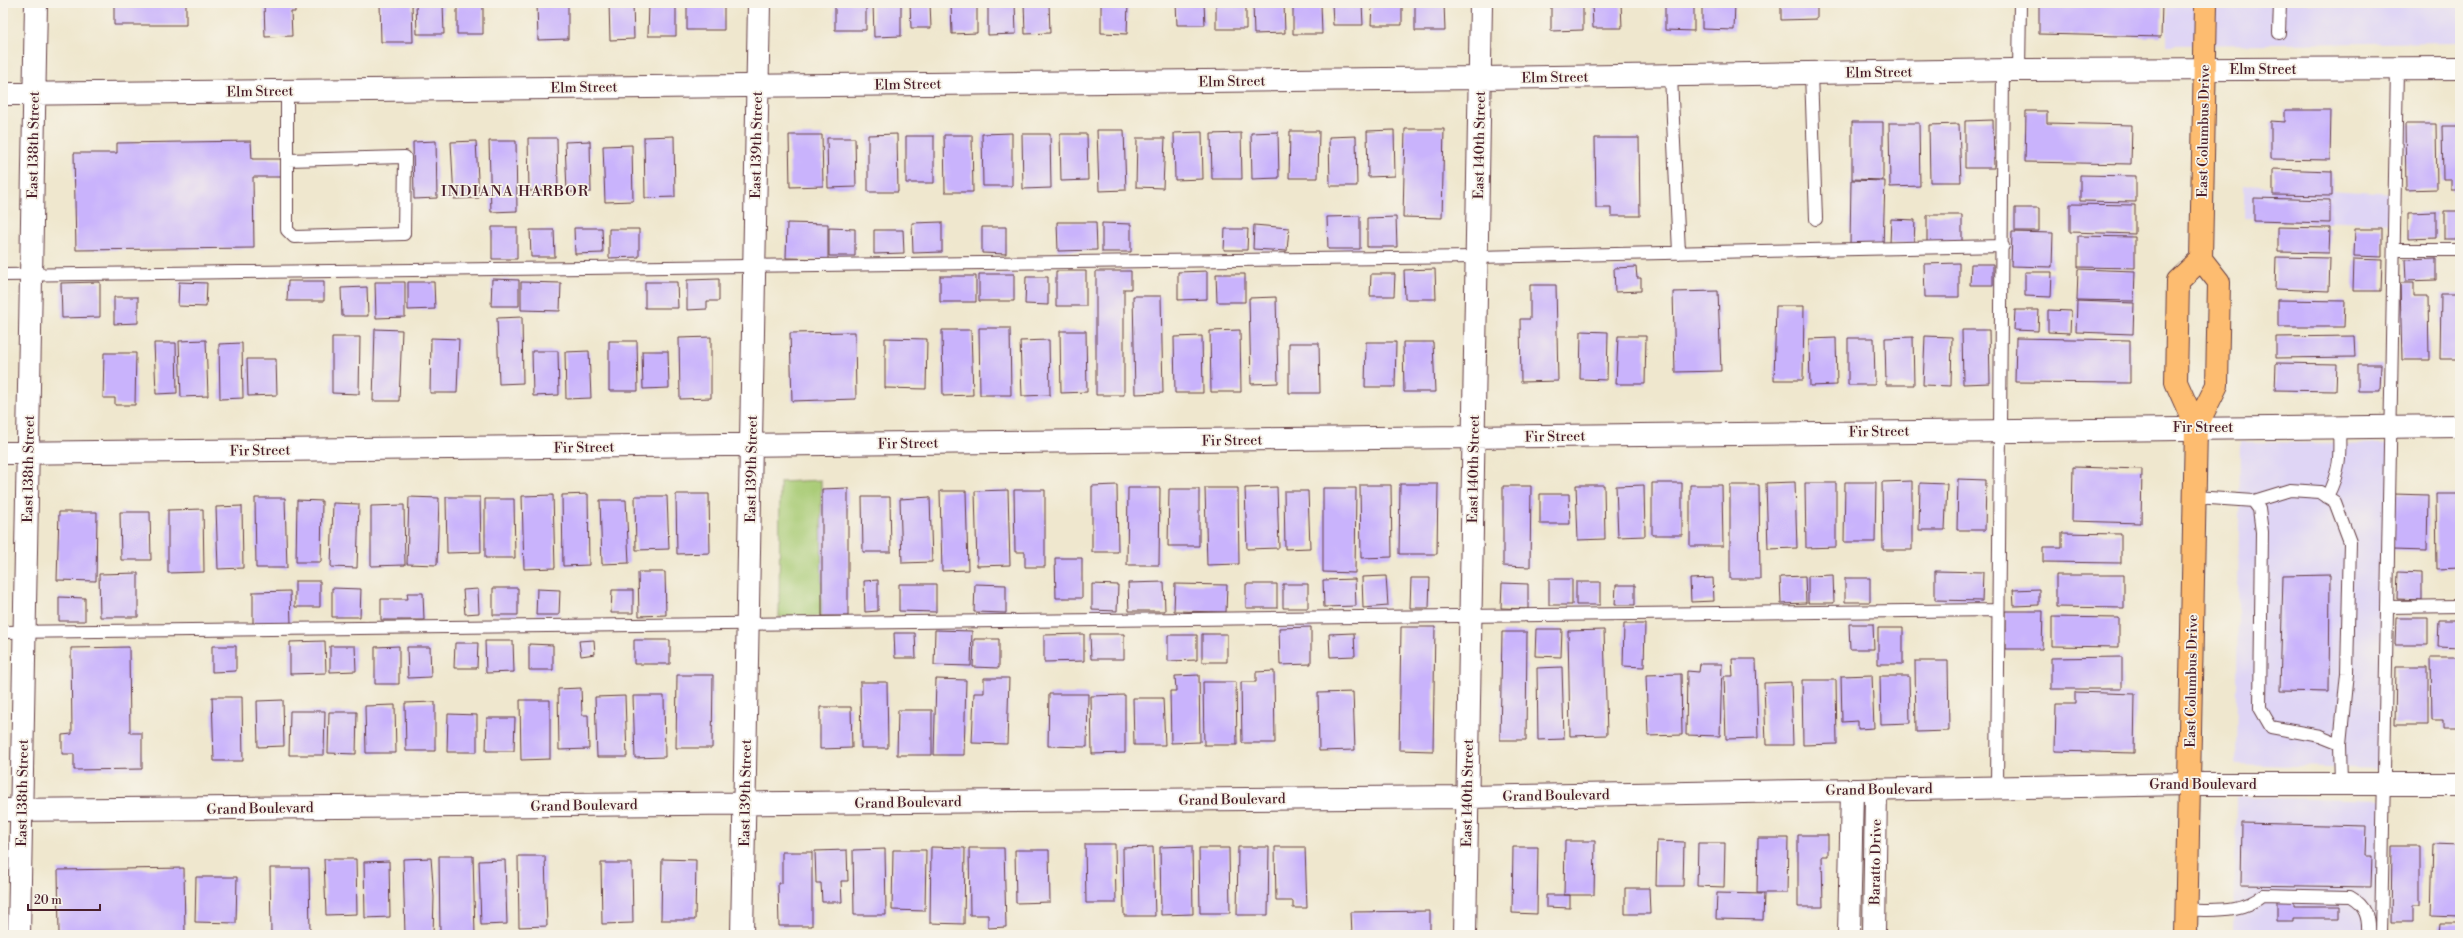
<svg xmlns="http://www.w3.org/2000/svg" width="2463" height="938" viewBox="0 0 2463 938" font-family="'Libre Bodoni',serif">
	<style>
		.built { fill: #dfd5f5 }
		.green { fill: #a8cb74; stroke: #797550 }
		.building { fill: #c9b3fc }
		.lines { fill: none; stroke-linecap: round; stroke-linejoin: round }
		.lane-casing { stroke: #633d43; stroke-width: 14 }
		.street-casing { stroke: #633d43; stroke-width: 24 }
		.primary-casing { stroke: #633d43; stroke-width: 24 }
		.lane { stroke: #fff; stroke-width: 12 }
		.street { stroke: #fff; stroke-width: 22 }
		.primary { stroke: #fdbc6f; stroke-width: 22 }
		.labels { text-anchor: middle; stroke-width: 3.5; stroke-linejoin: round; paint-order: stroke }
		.street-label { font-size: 14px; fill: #4a1f2b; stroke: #f7f3e8 }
		.neighbourhood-label { font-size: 15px; letter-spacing: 1px; fill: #4a1f2b; stroke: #f7f3e8 }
	</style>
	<rect width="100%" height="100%" fill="#f7f3e8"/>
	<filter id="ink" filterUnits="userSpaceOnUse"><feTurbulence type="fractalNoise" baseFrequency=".025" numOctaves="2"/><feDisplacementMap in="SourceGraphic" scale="8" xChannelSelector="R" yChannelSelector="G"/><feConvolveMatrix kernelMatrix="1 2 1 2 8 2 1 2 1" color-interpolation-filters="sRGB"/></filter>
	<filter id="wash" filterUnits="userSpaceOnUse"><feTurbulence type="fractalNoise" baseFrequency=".012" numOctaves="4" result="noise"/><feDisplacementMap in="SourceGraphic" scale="16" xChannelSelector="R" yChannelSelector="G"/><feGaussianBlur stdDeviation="0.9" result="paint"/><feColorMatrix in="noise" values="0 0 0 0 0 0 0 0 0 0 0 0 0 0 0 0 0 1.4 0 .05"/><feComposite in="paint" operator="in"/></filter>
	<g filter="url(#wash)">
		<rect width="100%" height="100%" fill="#efe7ce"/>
		<path class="built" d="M2167 3H2460V42L2167 45Z
			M2244 185 2394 194V223L2244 217Z
			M2240 442 2390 444 2384 769 2236 764Z
			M2236 797 2383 801 2381 935H2234Z"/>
		<path class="green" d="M821 480 822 616 779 617 780 482Z"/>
		<g id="blocks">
			<path class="building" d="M114 3H186V25H114Z
				M264 3H295V12H291L292 36 265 37Z
				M380 3H412L413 42H381Z
				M416 3H443L444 34H417Z
				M457 3H483V34H457Z
				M537 3H568V39L538 40Z
				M609 3H633L634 39 610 40Z
				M649 3H676V36H648Z
				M687 3H724V30H687Z
				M835 3H866V30H835Z
				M873 3H901V36L874 37Z
				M910 3H930L931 28H911Z
				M951 3H977V33L952 34Z
				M988 3H1015L1016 34 988 35Z
				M1024 3H1049L1050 33 1025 34Z
				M1101 3H1128L1127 34 1101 33Z
				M1176 3H1204L1205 25H1177Z
				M1216 3H1246V29H1216Z
				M1253 3H1284L1285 33 1254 34Z
				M1293 3H1321L1322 34H1293Z
				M1332 3H1362L1363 25H1333Z
				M1372 3H1402V25H1371Z
				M1415 3H1444L1445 31H1415Z
				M1551 3H1583V30L1551 31Z
				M1592 3H1621L1622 28H1593Z
				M1665 3H1694V31L1665 30Z
				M1702 3H1735L1734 30 1702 29Z
				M1781 3H1817V19L1781 20Z
				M2039 3H2162L2161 37 2039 34Z
				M2285 110H2331L2330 160 2271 159V121L2285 122Z
				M2026 111H2047V123L2132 125 2131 164 2025 162Z
				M1993 120 1994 168H1965V121Z
				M1852 122H1883V180L1852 179Z
				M1889 123H1919L1920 186 1890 187Z
				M1959 124 1961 182H1930L1929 125Z
				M2405 124H2436L2437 189 2406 190Z
				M2442 126H2460V190H2451V179H2443Z
				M1405 129H1444L1442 218 1403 217Z
				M1097 130H1124L1126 190 1099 191Z
				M1394 130 1395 176 1368 177 1367 131Z
				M1290 131H1319L1318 178H1289Z
				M1202 132 1203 179 1175 180 1174 133Z
				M1278 132 1279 178 1252 179 1251 133Z
				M1012 133V186H983L982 134Z
				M1241 133 1242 179H1212L1211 134Z
				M897 134 898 192H868V135Z
				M1022 134H1050L1051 188 1023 189Z
				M1060 134H1087L1088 180 1061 181Z
				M789 135H822L823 186 790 187Z
				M944 135H972L973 192H945Z
				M674 136 675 197 645 198 644 137Z
				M906 136H934V183H906Z
				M1356 136 1357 186H1330L1329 137Z
				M528 138H557L558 190 529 191Z
				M827 138H855L856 187 828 188Z
				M1137 138H1165L1163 188 1136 187Z
				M1595 138H1639L1640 216H1611V208H1596Z
				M251 141 252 159H281V177H253L254 248 76 250 74 153H117V143Z
				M436 141 437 198 414 199 413 142Z
				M476 141 479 198 454 199 451 142Z
				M489 141H516L517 211 491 212Z
				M590 141 591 192H567L565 142Z
				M632 145 633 201 605 202 603 146Z
				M2273 169 2332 171V196L2273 195Z
				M2080 175 2136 176V202L2080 201Z
				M1851 180 1885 181 1883 246 1850 245Z
				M2254 198 2330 200V223L2254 221Z
				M2070 204 2135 205V234L2070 232Z
				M2015 208H2039V231H2015Z
				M2444 211H2460V239H2444Z
				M2436 212V238L2408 239V213Z
				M1927 215H1962V242L1927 243Z
				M1360 216V249H1328L1327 217Z
				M1396 217 1397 247H1367V218Z
				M1891 219 1915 220 1914 244 1890 243Z
				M942 222V252L913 253 912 223Z
				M1057 222H1096L1097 250 1058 251Z
				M787 223 828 224V259L786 258Z
				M1102 223 1131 224V252H1102Z
				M1254 225 1289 228 1287 251 1253 249Z
				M492 227H517V259H492Z
				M982 227H1006V254L982 253Z
				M2278 227 2330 228 2329 253 2278 252Z
				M574 228H602L603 253 575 254Z
				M829 228 855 229V256H829Z
				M609 229H639V257L609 258Z
				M1225 229H1248L1247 250H1224Z
				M2355 229H2382V257L2354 256Z
				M530 230H554L555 257H531Z
				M874 230H903L904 253 874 254Z
				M2012 232 2053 233 2052 267 2011 266Z
				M2078 236 2135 237V268L2078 267Z
				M2276 257 2330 258 2329 291 2275 289Z
				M2436 258V280L2406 281 2405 259Z
				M2354 259 2382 260 2381 291H2353Z
				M1959 263V297H1925L1924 264Z
				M1971 264H1993V285H1970Z
				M1636 267 1637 278H1641V291L1615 292 1614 268Z
				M1435 269 1436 299H1405L1404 270Z
				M2078 269 2135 271 2134 301 2077 300Z
				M1056 271H1086V306H1056Z
				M1096 271H1131V289H1124V395H1096Z
				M1207 271V299L1178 300V272Z
				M2025 272H2052L2051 297 2025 296Z
				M979 274H1014V301H979Z
				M1216 274H1245V302H1217Z
				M1371 274H1395L1394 296H1370Z
				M940 276H976V302H940Z
				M1026 277H1048V305L1025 304Z
				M492 279 519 280V306H491Z
				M719 279V301H707V309L687 310V280Z
				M288 281H324V301H287Z
				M100 282V317L62 318 61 283Z
				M179 282 207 283 206 307 178 306Z
				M375 282H405V317L376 318Z
				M408 282H434L435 309 408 310Z
				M521 282 561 283 560 311 521 310Z
				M645 282H677L678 308H645Z
				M2400 283H2414V296H2428L2429 360H2402Z
				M1530 285H1556L1558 381 1521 382 1520 319H1530Z
				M367 287 368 316H342L341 288Z
				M1718 291 1721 371 1675 372 1673 292Z
				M2441 294H2460V359H2440Z
				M1133 296H1161L1163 393 1135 394Z
				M114 297H138V323L114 324Z
				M1276 297 1278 383 1251 384 1249 298Z
				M2278 300 2345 301 2344 327H2278Z
				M2077 301 2134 303 2133 334 2076 332Z
				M1776 306H1804L1803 380H1774Z
				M2015 310H2039L2038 331 2014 330Z
				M2048 310 2071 311 2070 333 2048 332Z
				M522 317 523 383 499 384 497 318Z
				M979 328H1010L1011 395H980Z
				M375 329 402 330 399 401H373Z
				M942 330H971L973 395 943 396Z
				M1240 330 1241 392H1211L1210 331Z
				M1962 330H1989L1990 383 1963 384Z
				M1060 331H1086L1087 392 1061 393Z
				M1581 331 1608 332 1607 380 1580 379Z
				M855 332 856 399 792 401 790 333Z
				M1202 336 1203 393H1175L1174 337Z
				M1618 336H1646L1645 384H1616Z
				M1925 336 1952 337 1951 386 1923 385Z
				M2354 336 2355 357 2276 358V337Z
				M332 337H360L359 394 332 393Z
				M711 337V398L680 399 679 338Z
				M1913 337 1914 385H1886L1885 338Z
				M431 338 459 339 457 393H430Z
				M885 338 927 339 926 389 885 388Z
				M1836 338 1837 385 1810 386 1809 339Z
				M1848 338H1874L1875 385H1848Z
				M2016 338 2130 340V383L2015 382Z
				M206 340 208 396 181 397 179 341Z
				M1049 340 1050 395 1022 396 1020 341Z
				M609 341H637L638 391H609Z
				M1366 342H1396L1395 387H1365Z
				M1403 342H1433L1435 392H1404Z
				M154 343H176L177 393 156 394Z
				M242 343 243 398 220 399 219 344Z
				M1289 343H1319L1320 393H1289Z
				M532 351H558L559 395 533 396Z
				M589 351 591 398 566 399 565 352Z
				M642 351H668L669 388 643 389Z
				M104 353H136L135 405H115V398H103Z
				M247 359H276L277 395 248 396Z
				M2276 363 2337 364 2336 391 2275 390Z
				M2358 364H2381L2380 391H2358Z
				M2073 467 2142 469 2141 523 2072 521Z
				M1958 479 1986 480 1985 530H1957Z
				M1912 481V550H1883L1882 482Z
				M1795 482 1797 548 1768 549 1766 483Z
				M1845 482H1876L1875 542H1844Z
				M1652 483H1682V535H1652Z
				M1805 483H1836V547L1806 548Z
				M1920 483 1947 484 1945 530H1919Z
				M1400 484H1438L1437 554H1399Z
				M1117 485 1118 552H1092V486Z
				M1360 485H1391L1392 557 1361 558Z
				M1576 485H1604L1605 539 1578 540Z
				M1644 485 1645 536 1618 537 1616 486Z
				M1690 485H1722L1723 546H1690Z
				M1730 485H1759L1760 579H1730Z
				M1503 486H1531L1530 567 1503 566Z
				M1277 487 1279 548 1247 549 1245 488Z
				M848 488V616H822V489Z
				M1128 488H1160L1159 565H1127Z
				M1205 488H1238L1239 564 1207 565Z
				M1323 488H1356L1355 573 1323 572Z
				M1169 489H1199V546H1168Z
				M1008 490 1010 565 977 566 975 491Z
				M1014 490H1045V567H1025V552H1015Z
				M940 491H966L968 570 942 571Z
				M1284 491H1308L1310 548 1285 549Z
				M588 494 589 565 563 566 562 495Z
				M676 494H709L710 553 677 554Z
				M1540 494H1569L1570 524H1540Z
				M2394 494 2428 495 2427 551 2393 550Z
				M2436 494H2460V568L2437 569Z
				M553 495 555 568 524 569 522 496Z
				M635 496H667L669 549 636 550Z
				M409 497 439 498 437 565 407 564Z
				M446 497H480L481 552 447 553Z
				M862 497H890L891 552H863Z
				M930 497 932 562 902 563 900 499Z
				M255 498H285L287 568H256Z
				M485 499H514L515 558H485Z
				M297 500 322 501 321 562H296Z
				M600 500H626L629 563 602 564Z
				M333 503 359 504 357 568 331 567Z
				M404 505 405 565 371 566V506Z
				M242 506 243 568 218 569 216 507Z
				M203 509 204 572 168 573V510Z
				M59 512H97L96 581 57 580Z
				M120 512H150L151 560H121Z
				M2062 533 2121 534V563L2043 562V547H2062Z
				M1055 558H1082V598H1056Z
				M1935 571 1983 572 1982 601 1935 600Z
				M638 572H665L666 615 639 616Z
				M2398 572 2422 573V600L2397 599Z
				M138 573V617H100L99 574Z
				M1833 575 1834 603H1808V576Z
				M2056 575H2124V608L2056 607Z
				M2330 575 2329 692 2280 691 2283 576Z
				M1386 576 1388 606 1363 608 1362 577Z
				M1805 576 1806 603 1781 604 1780 577Z
				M1411 578H1430L1429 608H1410Z
				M1713 578 1714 601 1691 602 1690 579Z
				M1845 578H1870V602H1845Z
				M1355 579 1356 606 1324 607 1323 580Z
				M1549 579H1572V605H1549Z
				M878 580V611L865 612 864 581Z
				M295 581H320V607H295Z
				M1164 582 1165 611H1129L1128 583Z
				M1576 582H1600V605H1576Z
				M1502 583 1528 584V609L1501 608Z
				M899 584H936V612L899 611Z
				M975 584 1006 585V613L974 612Z
				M1092 584 1118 585 1117 611 1092 610Z
				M1175 584 1227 585 1226 612 1174 611Z
				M1246 584H1277V608H1246Z
				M1283 584H1308V608H1283Z
				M1616 585H1635V605H1615Z
				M332 588 361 589 360 617H332Z
				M493 588H518V615H493Z
				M478 589 479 613 465 614 463 590Z
				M537 589 560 590 559 615H536Z
				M2039 589V605L2014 606 2013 590Z
				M612 590H633V613H611Z
				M290 591 291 624H253V592Z
				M407 593H423L424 620H381V599H408Z
				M59 597 85 598V621H59Z
				M2005 611H2043L2042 649H2005Z
				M2052 617 2119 618V647L2052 646Z
				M2396 618H2428V645H2395Z
				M2439 620H2460V648L2438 647Z
				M1624 624H1645L1644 667 1623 666Z
				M1849 624H1873L1874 649H1850Z
				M1311 627V664L1280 665 1279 628Z
				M1401 627H1435L1433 751 1399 750Z
				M1878 628H1903V664H1878Z
				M1536 629H1562L1561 657 1535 656Z
				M935 630 972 631 971 666 934 665Z
				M1604 630 1607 735 1570 736 1568 631Z
				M1502 632H1527L1526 740H1500Z
				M894 633H915L916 658H895Z
				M1354 633 1355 656 1330 657 1329 634Z
				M1084 634V661L1044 662V635Z
				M1090 634H1124V659H1091Z
				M1202 634H1227V662H1202Z
				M1168 635H1197V660L1168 661Z
				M974 639H999V668L973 667Z
				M594 640 595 654 581 656 579 641Z
				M634 640H670V664H634Z
				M325 641 326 673 290 674V642Z
				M485 641H513L514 672 486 673Z
				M455 643H478L477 668H454Z
				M529 644 553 645V670H529Z
				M212 646H236V671L212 672Z
				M330 646H355L356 671 330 672Z
				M399 646V684H375V647Z
				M129 647 130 733H142V769L74 770V754H62V735L72 734 71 648Z
				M407 647H430L431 677 408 678Z
				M2122 657V689H2051V658Z
				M2431 658H2460V729H2443V720H2432Z
				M1732 659H1756L1758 738 1726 739 1724 676H1733Z
				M1915 661H1948L1949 731 1916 732Z
				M1700 664H1722L1720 736 1686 735 1687 671 1699 672Z
				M1562 667 1564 739 1538 740 1537 668Z
				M2396 667H2428V725H2395Z
				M1274 671 1275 743H1242L1241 682H1256V672Z
				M1681 674 1682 735 1648 736 1646 675Z
				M677 675H713L712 748H676Z
				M1199 675 1200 742 1171 743 1170 691H1176L1175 676Z
				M1872 675 1874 728 1858 729V721L1842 722 1841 676Z
				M1880 676H1909L1910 723 1881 724Z
				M984 678H1009L1007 744 972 743 974 693H984Z
				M936 679 966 680 964 755H934Z
				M1802 680H1836L1837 744 1803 745Z
				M860 682H887L888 748H861Z
				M1203 682H1236L1237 745H1204Z
				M1791 682 1793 745H1766L1764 683Z
				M581 688 582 715H588L589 749 559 750 558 689Z
				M1353 692 1355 750 1319 751 1318 693Z
				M2075 692 2135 694 2134 753 2055 751 2056 704H2075Z
				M1049 694H1088L1087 747 1048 746Z
				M1125 695V753L1092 754 1091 696Z
				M625 696 627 757H597L595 697Z
				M633 696H664L665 757 635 758Z
				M212 697H242L243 761H214Z
				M1133 698H1163L1165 745H1134Z
				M283 700 284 746 258 747 257 701Z
				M520 700H550V759L521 760Z
				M435 702V751H406L405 703Z
				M395 705 396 753H366L365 706Z
				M820 707H851L852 748 820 749Z
				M898 710H932V755H897Z
				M290 711H325L324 755H289Z
				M329 712H357L356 754 328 753Z
				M448 714 477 715V752H447Z
				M487 718H515L514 751H486Z
				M2242 823 2366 826 2365 856H2372L2371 887 2241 885Z
				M1798 835H1828V856H1822L1823 907H1798Z
				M1758 838H1788L1787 893H1757Z
				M1565 841H1595L1594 895H1564Z
				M1657 841 1684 842 1683 886H1656Z
				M1698 843H1725L1724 887 1697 886Z
				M1085 844H1115L1116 903H1086Z
				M2433 844 2460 845V917L2431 916Z
				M1192 846 1193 914 1161 915 1160 847Z
				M2392 846H2420V905H2413V922H2391Z
				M931 847 965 848 964 924 930 923Z
				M1153 847 1155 916H1124L1123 848Z
				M1238 847H1269L1268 915H1237Z
				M1275 847H1305L1307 908H1293V901H1276Z
				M1513 847H1538L1537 914 1512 913Z
				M969 848H1004L1006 927 988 928V915H970Z
				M1199 848H1229L1230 913H1200Z
				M885 849 886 915H854L853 850Z
				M847 850 848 881H841L842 902H822L821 883H816L815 851Z
				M893 850H926L925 911 892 910Z
				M1015 850H1049L1050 902 1016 903Z
				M782 852H812V926H779L778 883H782Z
				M439 856H473L475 935H440Z
				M518 856H545L547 926 519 927Z
				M431 858 434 897 433 935H405L403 859Z
				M324 859H356L357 914 326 915Z
				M662 859 696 860 695 920H661Z
				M505 860 507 924 481 925 479 861Z
				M389 861 390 917 365 918 364 862Z
				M601 863H632L633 923 602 924Z
				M184 868 185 935H59L58 870Z
				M270 868H309L310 935H271Z
				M196 877H237L236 923 195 922Z
				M1625 888H1649L1650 914H1625Z
				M1717 893 1764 894 1763 920 1716 919Z
				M1546 895H1570V908L1546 907Z
				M2277 900H2294V906H2340V918H2293V921H2277Z
				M1430 911V935H1352L1351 912Z
				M2439 924H2460V935H2438Z"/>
		</g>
	</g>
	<g filter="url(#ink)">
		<use href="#blocks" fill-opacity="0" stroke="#633d43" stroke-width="1"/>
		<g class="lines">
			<defs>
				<path id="lane" d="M2279 33 2280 3
					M2019 70 2020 3
					M1811 73 1816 219
					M1671 76 1679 253
					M287 160 405 157 404 234 294 237 287 230V91
					M2394 250H2460
					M3 275 1477 257 2003 246
					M2195 497 2254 501 2290 490 2320 492 2335 502 2350 542 2347 673 2340 744 2341 784
					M2327 497C2341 468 2340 457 2339 426
					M2253 501 2259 509 2262 532 2260 708 2271 727 2320 736 2340 744
					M2387 607 2460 606
					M3 632 1997 610
					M1997 787 2003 70
					M2187 910C2216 909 2239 914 2263 895L2350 897C2366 906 2369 917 2368 935
					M2381 935 2397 68"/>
				<path id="street" d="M3 94 1480 78 2013 70 2460 68
					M3 453 2460 426
					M3 810 1467 797 2189 784H2460
					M19 935 36 3
					M742 935 759 3
					M1465 935 1481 3
					M1849 935 1852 790
					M1874 935 1876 789"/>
				<path id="primary" d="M2196 427 2217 385 2219 282 2201 259 2206 3
					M2186 935 2196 427 2176 382 2178 281 2201 259"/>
			</defs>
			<use href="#lane" class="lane-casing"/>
			<use href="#street" class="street-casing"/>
			<use href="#primary" class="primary-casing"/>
			<use href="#lane" class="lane"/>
			<use href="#street" class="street"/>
			<use href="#primary" class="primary"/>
		</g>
	</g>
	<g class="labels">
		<g class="street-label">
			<text x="2263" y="74">Elm Street</text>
			<text transform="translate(1879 72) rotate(-1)" y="5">Elm Street</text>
			<text transform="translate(1555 77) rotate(-1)" y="5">Elm Street</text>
			<text transform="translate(1232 81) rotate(-1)" y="5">Elm Street</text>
			<text transform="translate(908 84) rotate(-1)" y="5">Elm Street</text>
			<text transform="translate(584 87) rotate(-1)" y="5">Elm Street</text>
			<text transform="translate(260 91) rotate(-1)" y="5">Elm Street</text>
			<text transform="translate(2203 131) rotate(-89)" y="5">East Columbus Drive</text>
			<text transform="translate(33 145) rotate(-89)" y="5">East 138th Street</text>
			<text transform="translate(756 145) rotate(-89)" y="5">East 139th Street</text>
			<text transform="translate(1479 145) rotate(-89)" y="5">East 140th Street</text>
			<text x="2203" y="432">Fir Street</text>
			<text transform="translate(1879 431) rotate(-1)" y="5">Fir Street</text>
			<text transform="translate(1555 436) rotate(-1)" y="5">Fir Street</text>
			<text transform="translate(1232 440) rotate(-1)" y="5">Fir Street</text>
			<text transform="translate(908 443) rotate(-1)" y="5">Fir Street</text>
			<text transform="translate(584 447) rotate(-1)" y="5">Fir Street</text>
			<text transform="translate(260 450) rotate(-1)" y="5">Fir Street</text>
			<text transform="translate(28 469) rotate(-89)" y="5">East 138th Street</text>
			<text transform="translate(751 469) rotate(-89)" y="5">East 139th Street</text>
			<text transform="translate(1473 469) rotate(-89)" y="5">East 140th Street</text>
			<text transform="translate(2191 681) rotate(-89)" y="5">East Columbus Drive</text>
			<text x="2203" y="789">Grand Boulevard</text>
			<text transform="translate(1879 789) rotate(-1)" y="5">Grand Boulevard</text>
			<text transform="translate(22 793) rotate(-89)" y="5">East 138th Street</text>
			<text transform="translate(745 793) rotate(-89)" y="5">East 139th Street</text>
			<text transform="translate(1467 793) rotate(-89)" y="5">East 140th Street</text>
			<text transform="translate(1556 795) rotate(-1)" y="5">Grand Boulevard</text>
			<text transform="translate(1232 799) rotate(-1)" y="5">Grand Boulevard</text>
			<text transform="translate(908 802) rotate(-1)" y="5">Grand Boulevard</text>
			<text transform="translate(584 805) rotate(-1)" y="5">Grand Boulevard</text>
			<text transform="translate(260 808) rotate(-1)" y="5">Grand Boulevard</text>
			<text transform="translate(1875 862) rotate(-89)" y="5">Baratto Drive</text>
		</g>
		<g class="neighbourhood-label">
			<text x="515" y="196">INDIANA HARBOR</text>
		</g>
	</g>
	<rect width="2463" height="938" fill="none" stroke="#f7f3e8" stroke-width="16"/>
	<path d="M28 904v6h72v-6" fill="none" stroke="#4a1f2b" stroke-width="2"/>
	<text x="34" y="904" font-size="12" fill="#4a1f2b" stroke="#f7f3e8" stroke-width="3" paint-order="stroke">20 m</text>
</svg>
